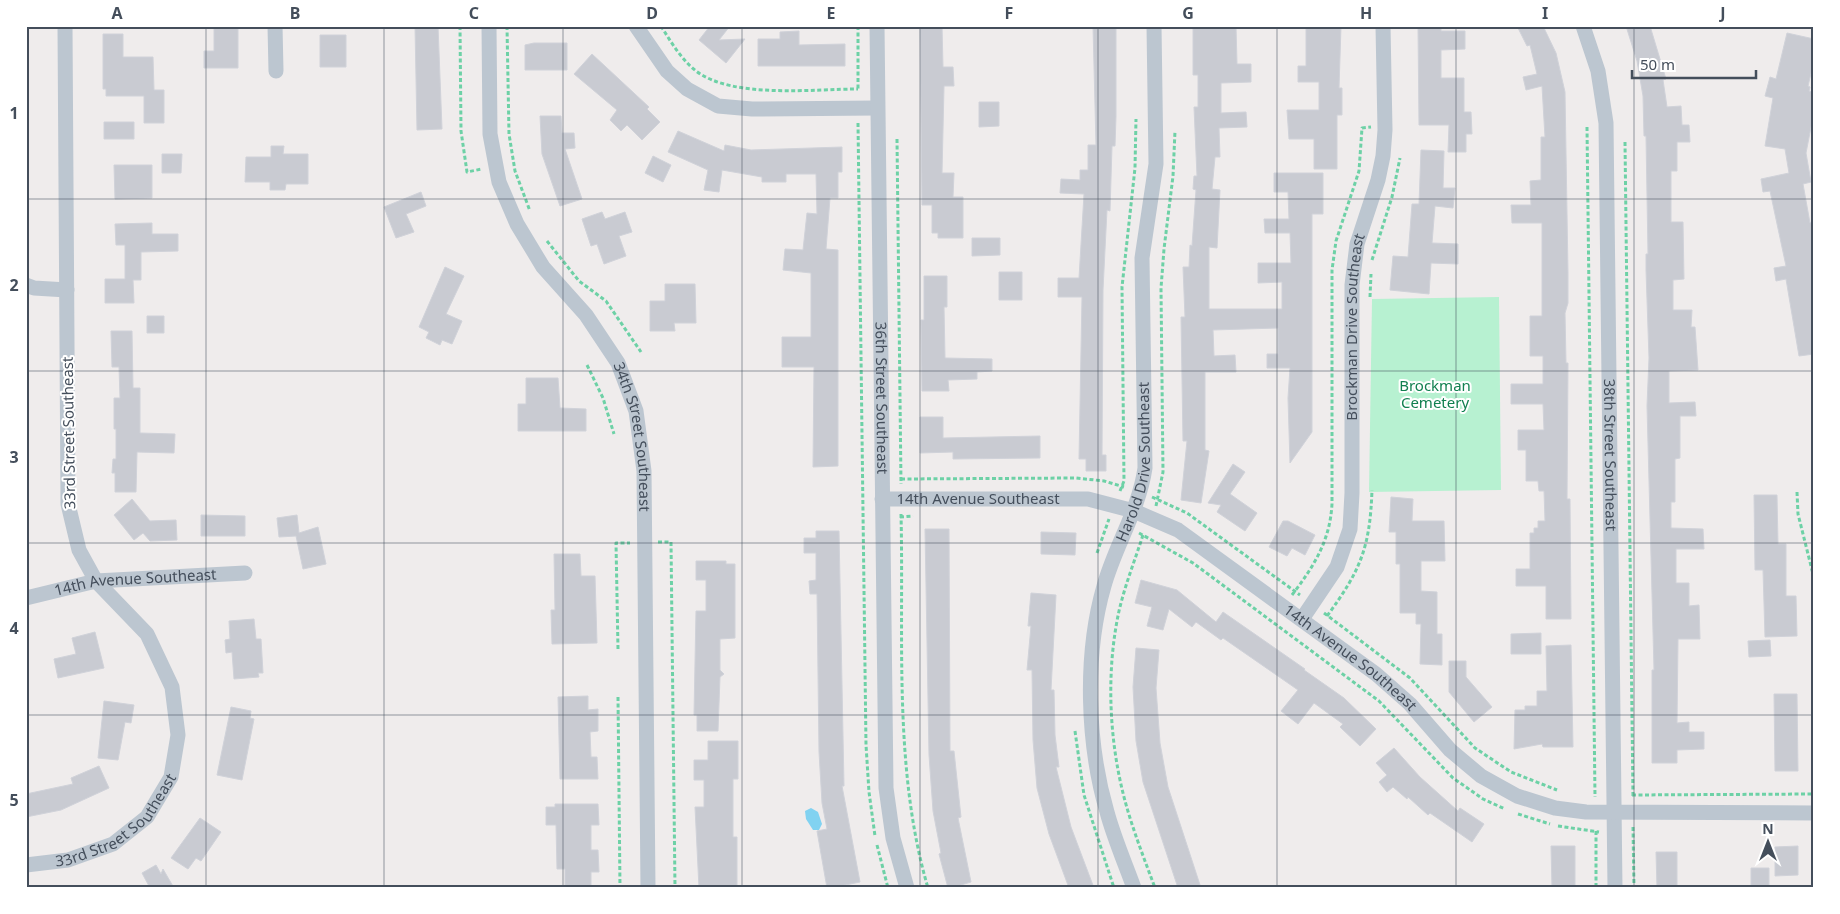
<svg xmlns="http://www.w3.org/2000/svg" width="1840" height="914" viewBox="0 0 1840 914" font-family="'Noto Sans',sans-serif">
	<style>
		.green { fill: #b7f1d1 }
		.water { fill: #81d2f1 }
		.building { fill: #c9cbd2; stroke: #d0d2d9 }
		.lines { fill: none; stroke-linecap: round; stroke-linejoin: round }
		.path { stroke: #6dd1a6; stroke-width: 3; stroke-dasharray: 4 2.5; stroke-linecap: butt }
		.street { stroke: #bcc6d0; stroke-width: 15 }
		.grid { fill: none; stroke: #444e5b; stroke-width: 1; stroke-opacity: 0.55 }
		.labels { text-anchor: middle; stroke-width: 4; stroke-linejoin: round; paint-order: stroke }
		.street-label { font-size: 15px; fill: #444e5b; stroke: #fff }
		.park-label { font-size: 15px; fill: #118050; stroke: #fff }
		.neatline { fill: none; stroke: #444e5b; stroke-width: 2 }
		.grid-label { font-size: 16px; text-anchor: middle; font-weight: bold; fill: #444e5b }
	</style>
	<rect width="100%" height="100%" fill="#efecec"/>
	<path class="green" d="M1499 297 1501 490 1369 492 1372 299Z"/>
	<path class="water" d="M811 808 818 812 822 824 819 830H813L806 819 805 811Z"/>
	<path class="building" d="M214 26H238V68H204V51H214Z
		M415 26H438L442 129 417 130Z
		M710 26H730L719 40 745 39 726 63 699 40Z
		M920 26H942L943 67H953L954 86H944L942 173H954L953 197H963V238H938V233H932V205H922Z
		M1093 26H1116V116L1115 146H1112L1110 211 1107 210 1103 290 1102 455H1106V471H1086V459H1079L1082 297H1058V278H1079L1084 194 1060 193 1061 179 1080 180V170H1088V145H1096Z
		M1193 26 1236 27 1237 64H1251V82L1221 83V113L1246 112 1247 127 1219 128 1220 157H1215L1212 189 1220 190 1217 248 1209 247V309H1282V282L1258 283V263H1291L1290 233H1265L1264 219H1289L1288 192H1274V173H1323V214H1312V432L1290 463 1288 398 1290 368H1267V354H1278V328L1213 330 1214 356 1235 355 1236 372H1205V450L1209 451 1201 503 1181 500 1187 441H1183L1181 317H1185L1183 267H1189L1190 245 1192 246 1196 190 1193 189 1194 176H1197L1194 107H1198V75H1193Z
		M1306 26H1341L1339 88H1342V115H1337V169H1314V139H1289L1287 110H1319V82H1298V66H1306Z
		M1418 26H1441V31H1465V49L1441 50V78H1464V112H1471L1472 134H1466V152H1448L1449 125H1419Z
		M1517 26H1543L1556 53 1565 92 1568 273V303L1565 313 1566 363H1568L1567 499H1570L1571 619H1546V586H1516V569H1530V533H1534V528H1538V521H1545L1544 491H1539L1538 481H1526V450H1518V430H1544L1543 404H1511V384H1543V356H1530V316H1542V223H1512L1511 205H1531L1530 181 1541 180V137H1545L1542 86 1526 90 1523 77 1537 74 1530 45 1527 46Z
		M1626 26H1650L1666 79 1663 80 1667 107 1681 106 1682 125H1689L1690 142H1677V171H1671V222H1683L1684 279 1673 280V310H1692L1691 327H1695L1698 370 1669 371V403L1695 402 1696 416H1680V458L1675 459V502H1671V528L1703 529 1704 549H1676V583H1689V606L1699 605 1700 639H1678L1677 723 1689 722V732H1704V749L1677 750V763H1652V670H1654L1647 406 1649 358 1646 270V254H1648L1646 136H1644L1643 96 1637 61Z
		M799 31V45L845 44V66H758V39H780V32Z
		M1787 33 1814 39V61L1808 86 1810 87 1809 91 1814 93V112L1806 153 1811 182 1803 184 1810 223 1814 222V354L1799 356 1786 279 1776 281 1774 268 1786 266 1770 191 1763 192 1761 179 1789 173 1785 149 1765 146 1773 98 1765 96 1770 77 1776 79Z
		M103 34H123V57H153L154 90H164V123H144V96H106V89H103Z
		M320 35H346V67H320Z
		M534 43H567V70H525V45Z
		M592 54 649 107 647 109 660 122 642 140 627 125 621 131 610 120 617 110 574 74Z
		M979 102H999V126L979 127Z
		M540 116H561L562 133H574L575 148 565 149 582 199 560 206 542 154Z
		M104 122H134V139H104Z
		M678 131 724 151 725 145 751 150 842 147V172H838V198H830L826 249 838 250V466L813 467 814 367H782V337H811V273L783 270 785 249 803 250 807 213 817 214 816 174H786V182H762V177L722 170 719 192 704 190 708 170 668 152Z
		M271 146H284L283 154H308V184H286L285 190H270V182H245L246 157H271Z
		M1421 150 1444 151 1443 188H1455L1453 208 1435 206 1432 243 1458 244V264L1431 263 1429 294 1390 290 1393 256 1408 257 1412 204H1419Z
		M162 154H182L181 173H162Z
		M653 156 671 165 663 182 645 173Z
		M114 165H152V198L115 199Z
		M421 192 426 206 406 214 414 232 396 238 384 207Z
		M602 212 605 219 625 212 632 232 619 236 626 256 604 264 597 244 591 246 582 219Z
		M152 223V234H178V251L141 252V280H133L134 303H105V279H125V245H116L115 224Z
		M972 238H1000V255L972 256Z
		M445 267 464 276 446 314 462 321 452 344 442 340 440 345 426 338 429 332 419 327Z
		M999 272H1022V300H999Z
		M924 276H947V307H944L945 358 992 359V371L977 372V379L948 380 949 391H922L921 320H924Z
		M665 284H695L696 323H674L675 331H650V301H665Z
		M147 316H164V333H147Z
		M111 331H132L133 388H140V433L175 434 174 453 137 452 136 492H115V473H112L113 459H116V429H114V398H120L119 367H112Z
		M526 378H558L560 408 586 409V431H518V404H526Z
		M920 417H943V438L1040 436V458L953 459V452L920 453Z
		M1233 464 1245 472 1230 494 1257 513 1245 531 1217 512 1221 505 1208 503Z
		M1754 495H1777L1778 544H1786V596H1796L1797 636 1765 637 1763 570H1755Z
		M1391 497 1413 499 1412 521H1444L1445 561H1421V591L1437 592V634H1442V665L1420 664 1421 624H1416V613H1400V564H1396V532H1389Z
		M132 499 150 521 176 520 177 540 150 541 143 533 134 540 114 515Z
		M201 515 245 516V536H201Z
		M297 515 299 533 318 527 326 564 303 569 296 536 279 537 277 518Z
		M1283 521H1288L1315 535 1305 555 1292 548 1287 556 1269 547Z
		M925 529H949L950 751H954L961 817 958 818 971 882 951 888H948L939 854 941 853 933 811 929 755Z
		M816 531H839L844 786H842L860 882 831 888H827L817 831 827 829 822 803 819 752 817 594H810L809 581 816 580V553H804V538H816Z
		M1041 532 1076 533 1075 555 1041 554Z
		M554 554H580L581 576H595L597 643 552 644 551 610H555Z
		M696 561H726V564H735V638L720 639V670L724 674 720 677 718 731H697V715H694L696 611H706V580H696Z
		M1141 580 1177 590 1216 622 1223 612 1305 669 1304 670 1344 698 1376 729 1360 746 1340 727 1343 724 1314 703 1298 724 1281 711 1298 690 1223 638 1221 640 1196 622 1192 627 1169 609 1163 630 1147 626 1152 607 1135 603Z
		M1031 593 1056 595 1051 690H1054L1055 735 1059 767H1056L1071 827 1094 888H1069L1049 834 1037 788 1033 740 1032 670H1027L1031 626H1028Z
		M254 619 256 639H261L263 673H258L259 677 234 679 232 652 226 653 225 640 230 639 229 621Z
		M95 632 104 668 58 678 54 659 76 654 72 638Z
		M1541 633V654H1511V634Z
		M1770 640 1771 656 1749 657 1748 641Z
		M1571 645 1573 747H1543L1542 744 1514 749 1515 710H1525V706H1537V691H1547L1546 646Z
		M1136 648 1159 650 1156 688 1160 743 1168 787 1201 888H1178L1143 782 1136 741 1133 687Z
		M1449 661H1466V677L1492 707 1474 722 1449 692Z
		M1774 694H1797L1798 771H1775Z
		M588 696V710L598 709V731L590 732 591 757H597L598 779H560L558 697Z
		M104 701 134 705 131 723 125 722 118 760 98 758Z
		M231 707 251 711 250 718 254 719 242 780 217 775Z
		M708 741H738V779H733V837H737V888H699L695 807H704V780H694V760H708Z
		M1394 748 1420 777 1458 811 1460 808 1484 824 1472 842 1430 813 1428 815 1408 797 1407 799 1393 787 1387 792 1379 782 1387 775 1376 763Z
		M99 766 109 788 61 810 26 817V794L73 784 71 778Z
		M555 804H598L599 825H591V850H598L599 872H591V888H565V869H557L556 825H546V807H555Z
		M200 818 221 832 201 861 196 858 188 869 171 858Z
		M1551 846H1575V888H1552Z
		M1798 846V875L1775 876V847Z
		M1656 852H1677V888H1657Z
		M156 865 161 874 163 869 174 888H150L142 873Z
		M1751 868H1769V888H1751Z"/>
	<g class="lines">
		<path class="path" d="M460 26 461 131 467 172 482 169
			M507 26 509 134 515 171 530 211
			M661 26C671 42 681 59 696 71 733 99 813 89 858 89
			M858 26V91
			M858 123 866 745 869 792 875 836
			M1587 127 1595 797
			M897 139 901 484
			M1625 142 1633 798
			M547 241 579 281 606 301 641 352
			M1372 260 1392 197 1400 158
			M1370 297 1371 274
			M587 365 603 398 614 434
			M901 479 1076 478 1104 481 1124 487
			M1120 491 1124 481 1122 287 1135 168 1136 119
			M1797 492 1798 514 1814 578
			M1152 497 1187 513 1300 595
			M1156 506 1163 472 1161 288 1164 249 1173 176 1175 131
			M901 514C904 637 893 769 928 888
			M900 517 913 516
			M1139 533 1193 563 1379 701 1453 778 1483 799 1505 809
			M1143 535C1135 560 1125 585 1119 611 1106 671 1109 739 1124 797 1132 828 1144 858 1155 888
			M658 542H671L675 888
			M1097 553 1109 519
			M1292 595C1314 566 1330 541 1332 504V270L1336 241 1359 171 1362 128 1371 127
			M1324 613 1410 678 1475 748 1511 772 1557 790
			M1327 616C1361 570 1370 547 1372 490
			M618 649 616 543H630
			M618 697 620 888
			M1075 731 1084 795 1114 888
			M1632 795 1814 794
			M1518 814 1550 824
			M1558 826 1599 832
			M1633 827 1634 888
			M1596 831V888
			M877 845 888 888"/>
		<g class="street">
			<path d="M275 26 276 71"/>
			<path id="s1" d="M489 26 490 134 499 182 517 224 543 267 586 315 618 363 636 411 644 471 648 888"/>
			<path d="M636 26 667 71 687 89 718 106 752 109 877 108"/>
			<path id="s2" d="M877 26 886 788 893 838 907 888"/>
			<path id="s3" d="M1583 26 1598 71 1606 123 1615 888"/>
			<path d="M26 285 34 288 67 290"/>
			<path id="s4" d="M882 499H1088L1134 511 1178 530 1376 674 1410 704 1450 750 1481 776 1517 796 1555 808 1586 812 1814 813"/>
			<path id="s5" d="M26 598 96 581 245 573"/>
			<path id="s6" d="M1302 619 1337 567 1350 529 1352 493V285L1357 244 1378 180 1383 156 1385 130 1383 26"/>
			<path id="s7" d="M26 865 68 860 113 844 147 817 171 777 178 735 172 687 147 634 96 581 79 550 68 504 65 26"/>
			<path id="s8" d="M1134 888C1125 863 1114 838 1107 812 1087 744 1084 655 1104 586 1115 546 1139 510 1145 468L1142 258 1156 164 1154 26"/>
		</g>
	</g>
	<path class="grid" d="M206 26V888M384 26V888M563 26V888M742 26V888M920 26V888M1098 26V888M1277 26V888M1456 26V888M1634 26V888M26 199H1814M26 371H1814M26 543H1814M26 715H1814"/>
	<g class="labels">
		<g class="street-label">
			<text dy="5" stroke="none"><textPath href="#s6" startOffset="305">Brockman Drive Southeast</textPath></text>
			<text dy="5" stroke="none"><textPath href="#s2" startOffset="372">36th Street Southeast</textPath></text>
			<text transform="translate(69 433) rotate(-91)" y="5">33rd Street Southeast</text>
			<text dy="5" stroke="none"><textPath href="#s1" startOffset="451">34th Street Southeast</textPath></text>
			<text dy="5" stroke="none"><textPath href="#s3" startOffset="432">38th Street Southeast</textPath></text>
			<text dy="5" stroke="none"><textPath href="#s8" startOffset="439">Harold Drive Southeast</textPath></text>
			<text dy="5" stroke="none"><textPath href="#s4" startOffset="96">14th Avenue Southeast</textPath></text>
			<text dy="5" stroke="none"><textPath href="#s5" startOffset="111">14th Avenue Southeast</textPath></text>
			<text dy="5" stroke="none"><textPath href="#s4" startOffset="516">14th Avenue Southeast</textPath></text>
			<text dy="5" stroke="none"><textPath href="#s7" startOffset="106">33rd Street Southeast</textPath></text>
		</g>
		<g class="park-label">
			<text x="1435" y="391">Brockman<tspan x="1435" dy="17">Cemetery</tspan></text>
		</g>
	</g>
	<rect width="1840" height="914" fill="none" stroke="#ffffff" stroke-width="55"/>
	<g transform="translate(1768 842)" stroke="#ffffff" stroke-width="4" paint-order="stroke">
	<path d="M0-4L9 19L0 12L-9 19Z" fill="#444e5b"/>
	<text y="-8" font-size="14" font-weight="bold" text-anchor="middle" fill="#444e5b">N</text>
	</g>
	<path d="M1632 70v8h124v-8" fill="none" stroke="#444e5b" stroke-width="2.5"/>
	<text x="1640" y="70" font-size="15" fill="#444e5b" stroke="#ffffff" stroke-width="4" paint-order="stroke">50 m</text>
	<rect x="28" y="28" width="1784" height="858" class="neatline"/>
	<g class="grid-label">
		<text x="117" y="19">A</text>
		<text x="295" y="19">B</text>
		<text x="474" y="19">C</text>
		<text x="652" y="19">D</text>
		<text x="831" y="19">E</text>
		<text x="1009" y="19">F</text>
		<text x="1188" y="19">G</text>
		<text x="1366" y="19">H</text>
		<text x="1545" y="19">I</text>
		<text x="1723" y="19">J</text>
		<text x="14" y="119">1</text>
		<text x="14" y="291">2</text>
		<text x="14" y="463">3</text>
		<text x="14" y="634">4</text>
		<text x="14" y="806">5</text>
	</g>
</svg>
